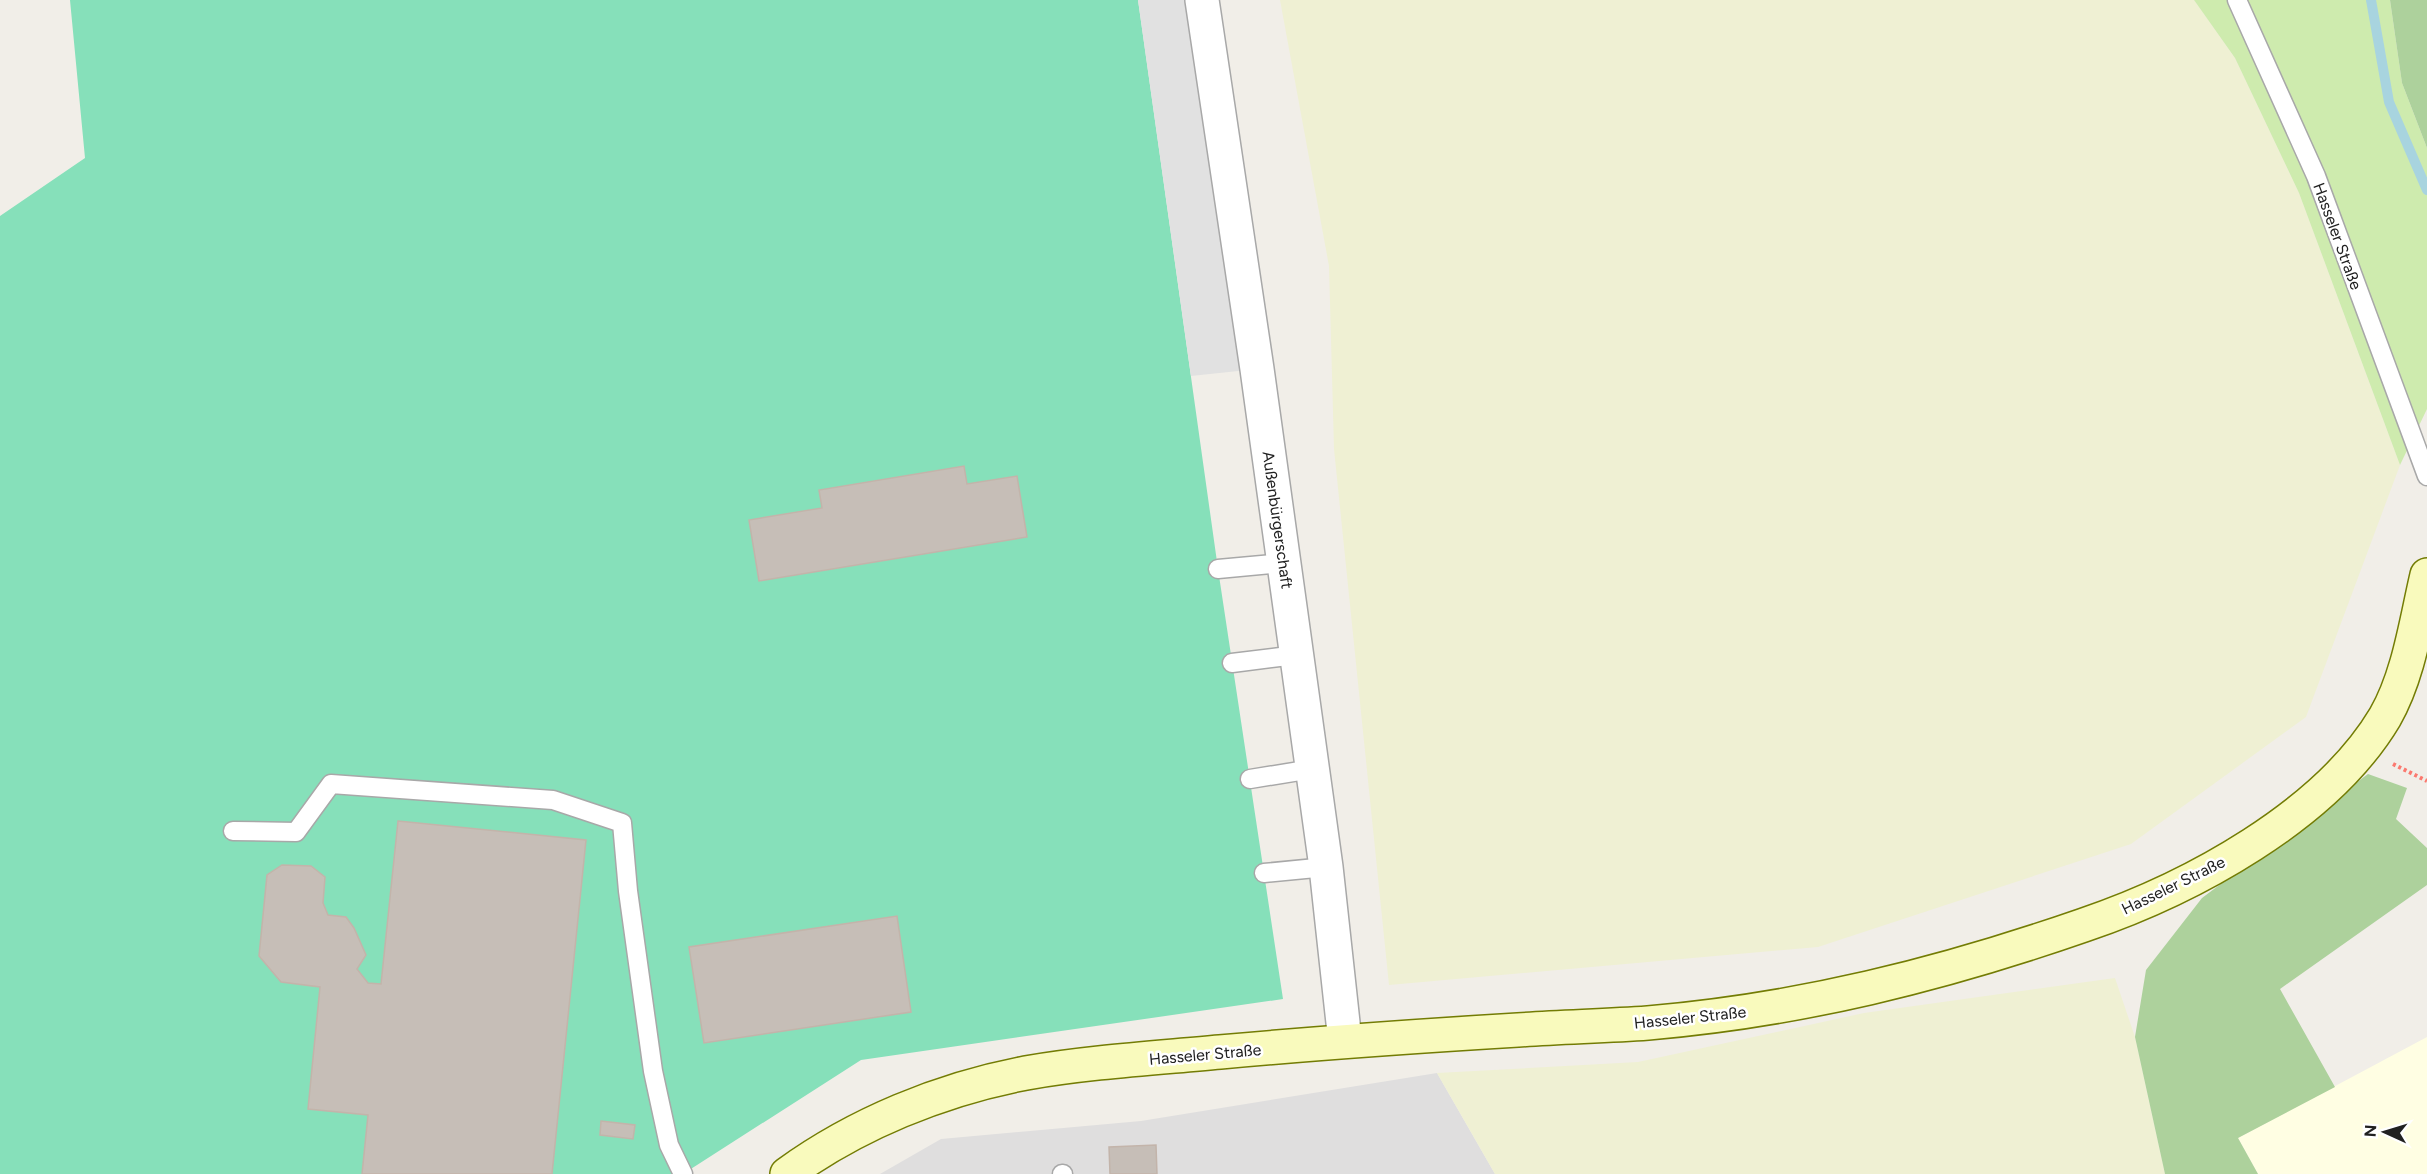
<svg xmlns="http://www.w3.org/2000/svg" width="2427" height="1174" viewBox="0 0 2427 1174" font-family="Figtree,sans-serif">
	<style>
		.residential { fill: #dfdede }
		.education { fill: #fffee3 }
		.farmland { fill: #eff0d3 }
		.grass { fill: #ceebae }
		.forest { fill: #add19c }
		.pitch { fill: #86e0ba }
		.parking { fill: #e1e1e1 }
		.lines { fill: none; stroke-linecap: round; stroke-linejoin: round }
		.stream { stroke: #a8d4df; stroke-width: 10 }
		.building { fill: #c6beb7; stroke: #c3b4aa; stroke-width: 1.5 }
		.lane-casing { stroke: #a8a8a8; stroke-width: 21 }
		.street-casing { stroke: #a8a8a8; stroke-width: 36 }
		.secondary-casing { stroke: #737c04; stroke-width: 36 }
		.path { stroke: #fb796f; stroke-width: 4; stroke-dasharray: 3 3; stroke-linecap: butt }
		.lane { stroke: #fff; stroke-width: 18 }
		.street { stroke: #fff; stroke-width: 33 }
		.secondary { stroke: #f9fabd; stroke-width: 33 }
		.labels { text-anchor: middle; stroke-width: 5; stroke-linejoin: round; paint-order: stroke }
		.street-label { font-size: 16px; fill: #212121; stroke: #fff }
	</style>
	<rect width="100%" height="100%" fill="#f1eee8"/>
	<path class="residential" d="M1437 1073 1495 1174H880L941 1139 1141 1121Z"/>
	<path class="education" d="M2427 1037V1174H2258L2238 1138Z"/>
	<path class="farmland" d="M1280 0H2194L2235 58 2299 193 2400 465 2306 717 2131 844 1818 947 1389 985 1334 449 1329 266Z
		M2115 978 2135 1037 2165 1174H1495L1437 1073 1638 1062 1864 1013Z"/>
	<path class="grass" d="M2194 0H2390L2402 83 2427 148V409L2400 465 2299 193 2235 58Z"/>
	<path class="forest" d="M2390 0H2427V148L2402 83Z
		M2368 774 2407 788 2396 819 2427 848V885L2280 989 2335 1087 2238 1138 2258 1174H2165L2135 1037 2146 970 2202 898Z"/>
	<path class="pitch" d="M70 0H1138L1218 569 1283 999 861 1060 683 1174H0V216L85 158Z"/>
	<path class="parking" d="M1138 0H1202L1257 369 1191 376Z"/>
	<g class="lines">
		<path class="stream" d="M2371 0 2389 102 2427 190"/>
	</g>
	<path class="building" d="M964 466 967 484 1017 476 1027 537 759 581 749 520 822 508 819 490Z
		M398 821 586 840 552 1174H362L368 1115 308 1109 320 987 281 982 259 956 267 875 282 865 311 866 325 877 323 903 328 915 346 917 354 928 366 955 357 969 368 983 381 984Z
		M897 916 911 1012 704 1043 689 947Z
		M601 1121 635 1125 633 1139 600 1135Z
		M1156 1145 1157 1174H1110L1109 1147Z"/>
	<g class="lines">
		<defs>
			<path id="lane" d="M2237 0 2316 176 2427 476
				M1218 569 1283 563
				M1232 663 1296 655
				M1250 779 1312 769
				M233 831 296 832 331 784 553 800 622 823 628 891 653 1071 669 1145 683 1174
				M1264 873 1326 867
				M1062 1174H1063"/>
			<path id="street" d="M1202 0 1257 369 1326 867 1345 1041"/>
			<path id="secondary" d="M787 1174C856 1124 941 1089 1026 1073 1089 1062 1156 1058 1220 1052 1319 1043 1418 1036 1518 1030 1561 1027 1605 1026 1648 1023 1800 1010 1940 975 2084 925 2190 889 2326 816 2385 717 2409 675 2416 622 2427 575"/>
		</defs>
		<use href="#lane" class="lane-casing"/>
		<use href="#street" class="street-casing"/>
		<use href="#secondary" class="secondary-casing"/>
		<path class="path" d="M2393 764 2427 781"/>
		<use href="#lane" class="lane"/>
		<use href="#street" class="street"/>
		<use href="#secondary" class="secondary"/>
	</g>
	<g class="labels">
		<g class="street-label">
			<text transform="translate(2338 236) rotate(70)" y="6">Hasseler Straße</text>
			<text transform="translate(1278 520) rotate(82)" y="6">Außenbürgerschaft</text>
			<text transform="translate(2173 885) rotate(-26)" y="6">Hasseler Straße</text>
			<text transform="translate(1690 1017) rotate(-6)" y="6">Hasseler Straße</text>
			<text transform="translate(1205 1054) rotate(-5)" y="6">Hasseler Straße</text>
		</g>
	</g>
	<g transform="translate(2385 1132) rotate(274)" stroke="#ffffff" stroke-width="4.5" paint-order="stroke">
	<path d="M0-4.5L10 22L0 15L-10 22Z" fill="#212121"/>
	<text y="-9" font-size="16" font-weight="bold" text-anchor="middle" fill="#212121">N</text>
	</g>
</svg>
